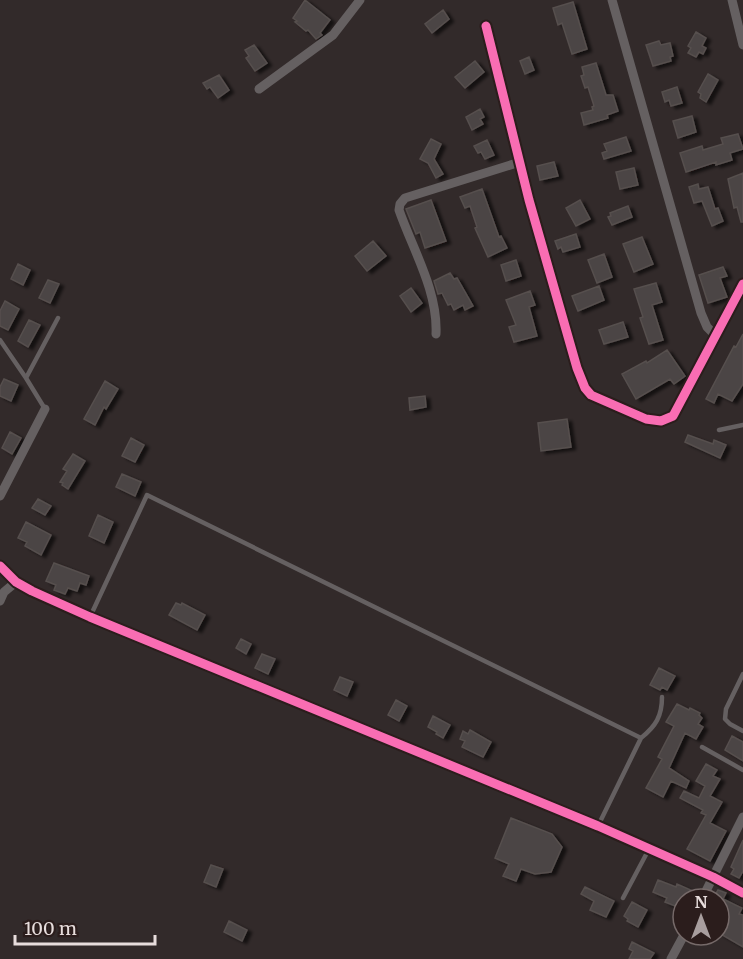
<svg xmlns="http://www.w3.org/2000/svg" width="743" height="959" viewBox="0 0 743 959" font-family="Merriweather,serif">
	<style>
		.building { fill: #4b4544; stroke: #564f4e; stroke-width: 1.5; filter: url(#shadow) }
		.lines { fill: none; stroke-linecap: round; stroke-linejoin: round }
		.service { stroke: #656061; stroke-width: 4.5 }
		.minor { stroke: #656061; stroke-width: 9 }
		.cycleway-casing { stroke: #2b1d1c; stroke-width: 13 }
		.cycleway { stroke: #f96db3; stroke-width: 9 }
	</style>
	<defs>
		<filter id="shadow"><feDropShadow dx="4.5" dy="2.5" stdDeviation="1.5" flood-color="#0009"/></filter>
	</defs>
	<rect width="100%" height="100%" fill="#322a2a"/>
	<path class="building" d="M305 0 330 20 320 33 322 35 316 39 308 30 306 31 295 22 297 21 293 18Z
		M573 2 587 49 572 54 562 23 558 25 553 8Z
		M443 10 449 19 432 33 425 24Z
		M696 32 706 38 702 46 706 48 703 54 699 52 696 57 688 53 691 48 688 46Z
		M659 41 661 45 670 43 673 56 670 57 671 61 653 66 646 45Z
		M254 45 267 63 255 71 246 58 249 56 245 50Z
		M529 57 534 70 525 74 520 61Z
		M475 61 484 72 465 88 455 77Z
		M596 63 606 95H613L618 111 607 115 608 118 584 125 581 113 593 110 592 107 594 106 588 87 585 88 581 76 584 75 582 67Z
		M708 74 718 80 706 102 700 98 701 94 698 92Z
		M219 75 229 90 218 98 210 87 207 89 203 83Z
		M677 87 682 103 671 106 669 100 665 102 662 92Z
		M480 109 484 117 480 119 483 124 472 130 466 117Z
		M692 116 696 132 678 138 673 121Z
		M738 134 743 149 730 153 732 160 716 165V162L686 172 680 153 702 146 703 150 723 144 721 138Z
		M626 137 631 151 604 159 602 153 607 151 604 144Z
		M431 139 441 144 434 159 443 174 436 178 428 163 420 159Z
		M487 140 494 155 485 159 481 152 478 153 474 146Z
		M554 162 558 176 540 180 537 166Z
		M634 168 638 185 620 189 616 172Z
		M743 173V222H741L737 207 734 208 728 179Z
		M698 184 699 189 708 187 715 209 718 208 723 221 712 226 702 201 694 203 689 187Z
		M482 189 499 237 501 236 507 248 488 257 475 228 477 227 470 206 465 208 460 197Z
		M431 200 446 241 425 248 420 232 416 234 406 209Z
		M580 200 590 219 576 226 566 208Z
		M628 206 632 217 612 225 608 217 611 216 610 213Z
		M576 234 580 247 563 252 561 247 558 249 555 241Z
		M642 237 653 264 634 272 623 244Z
		M373 241 386 256 367 271 355 256Z
		M604 254 612 277 597 283 588 260Z
		M516 260 521 276 506 281 501 265Z
		M18 264 30 270 23 285 11 279Z
		M723 267 727 276 720 278 727 297 708 303 699 275Z
		M450 273 454 279 457 278 473 306 465 310 463 305 454 310 451 304 448 305 442 293 438 294 434 281Z
		M48 280 59 284 50 303 39 298Z
		M656 283 662 302 652 305 663 340 649 344 640 318 643 317 634 289Z
		M599 286 604 300 578 311 572 296Z
		M411 288 422 303 411 312 400 296Z
		M530 291 535 305 529 307 537 336 514 342 509 327 516 325 506 300Z
		M5 301 19 309 8 330 0 326V311Z
		M29 320 40 325 28 347 18 341Z
		M623 322 628 337 604 344 599 330Z
		M743 334V384L732 401 718 394 714 403 706 399 734 346 736 347Z
		M667 350 685 376 674 384 670 379 636 399 622 374 646 361 647 363Z
		M4 379 18 385 11 401 0 396V387Z
		M105 381 118 389 106 409 104 407 95 425 84 419Z
		M425 396 426 407 410 410 409 398Z
		M567 419 571 447 541 451 538 423Z
		M10 432 21 438 12 454 2 448Z
		M688 435 713 444 714 440 726 445 720 458 685 442Z
		M131 438 144 445 135 462 122 456Z
		M73 454 85 461 68 489 62 485 63 483 60 482 67 471 63 469Z
		M122 474 141 482 135 496 116 487Z
		M38 499 51 506 45 515 32 508Z
		M98 515 113 522 104 543 89 536Z
		M26 522 51 535 41 555 25 546 27 542 18 538Z
		M54 563 89 576 86 585 80 583 77 591 68 588 65 594 54 590 56 585 46 581Z
		M176 603 181 605 182 603 205 615 197 630 169 615Z
		M241 639 251 644 246 654 236 648Z
		M262 654 275 659 268 674 255 668Z
		M659 668 675 676 667 690 662 687 660 690 650 685Z
		M340 677 353 682 347 696 334 690Z
		M396 700 407 706 399 721 388 715Z
		M677 704 689 710 690 708 700 713 699 715 702 718 698 724 703 727 696 739 685 733 669 768 689 781 686 788 671 781 663 797 646 788 662 759 658 757 674 726 666 722Z
		M433 716 450 725 443 738 436 734 437 732 428 727Z
		M470 730 491 742 483 757 462 747 465 741 460 739 463 731 468 734Z
		M732 736 743 742V761L725 750Z
		M706 764 717 770 713 776 720 779 710 796 722 802 710 823 726 831 710 861 687 849 706 815 701 813 703 810 680 798 684 791 699 798 705 786 696 781Z
		M511 818 552 834 562 847 551 872 535 874 521 869 516 881 503 876 509 864 495 858Z
		M743 840V871L739 878 731 874 734 869 731 867Z
		M211 865 223 869 216 887 204 882Z
		M658 880 676 887 677 884 693 891 689 899H683V909L665 902 667 898 653 892Z
		M585 887 614 901 606 917 590 910 594 901 581 894Z
		M718 890 726 893 723 899 742 908 739 914 743 915V947L719 933V899H713Z
		M632 902 647 910 638 927 627 921 628 919 624 916Z
		M229 921 247 930 242 941 224 932Z
		M632 942 654 953 650 959H629L633 951 629 949Z"/>
	<g class="lines">
		<path class="service" d="M0 340 26 378
			M45 409 26 378 58 318
			M719 430 743 425
			M90 617 147 495 641 738
			M743 674 726 709 725 719 730 724 743 731
			M702 747 743 770
			M598 826 641 738C656 726 662 716 662 697
			M623 898 649 849"/>
		<path class="minor" d="M612 0 701 313 707 327 715 335
			M732 0 743 45
			M486 26 529 200 577 368 585 388 591 395 646 419 661 421 673 416 743 284
			M259 89 333 35 360 0
			M436 334C438 291 413 250 399 210L400 204 405 198 520 162
			M0 496 45 409
			M0 566 16 582 32 591 90 617 598 826 713 877 743 893
			M0 601 4 592 16 582
			M702 899 743 817
			M671 959 684 935"/>
		<defs>
			<path id="cycleway" d="M486 26 529 200 577 368 585 388 591 395 646 419 661 421 673 416 743 284
				M0 566 16 582 32 591 90 617 598 826 713 877 743 893"/>
		</defs>
		<use href="#cycleway" class="cycleway-casing"/>
		<use href="#cycleway" class="cycleway"/>
	</g>
	<g transform="translate(701 917)"><circle r="28" fill="#2b1d1c" stroke="#766a69" stroke-width="1.5"/>
	<path d="M0-4.5L10 22L0 15L-10 22Z" fill="#a89e9e"/>
	<text y="-9" font-size="16" font-weight="bold" text-anchor="middle" fill="#e7dddc">N</text>
	</g>
	<path d="M15 935v9h140v-9" fill="none" stroke="#e7dddc" stroke-width="3"/>
	<text x="24" y="935" font-size="18" fill="#e7dddc" stroke="#2b1d1c" stroke-width="4.5" paint-order="stroke">100 m</text>
</svg>
